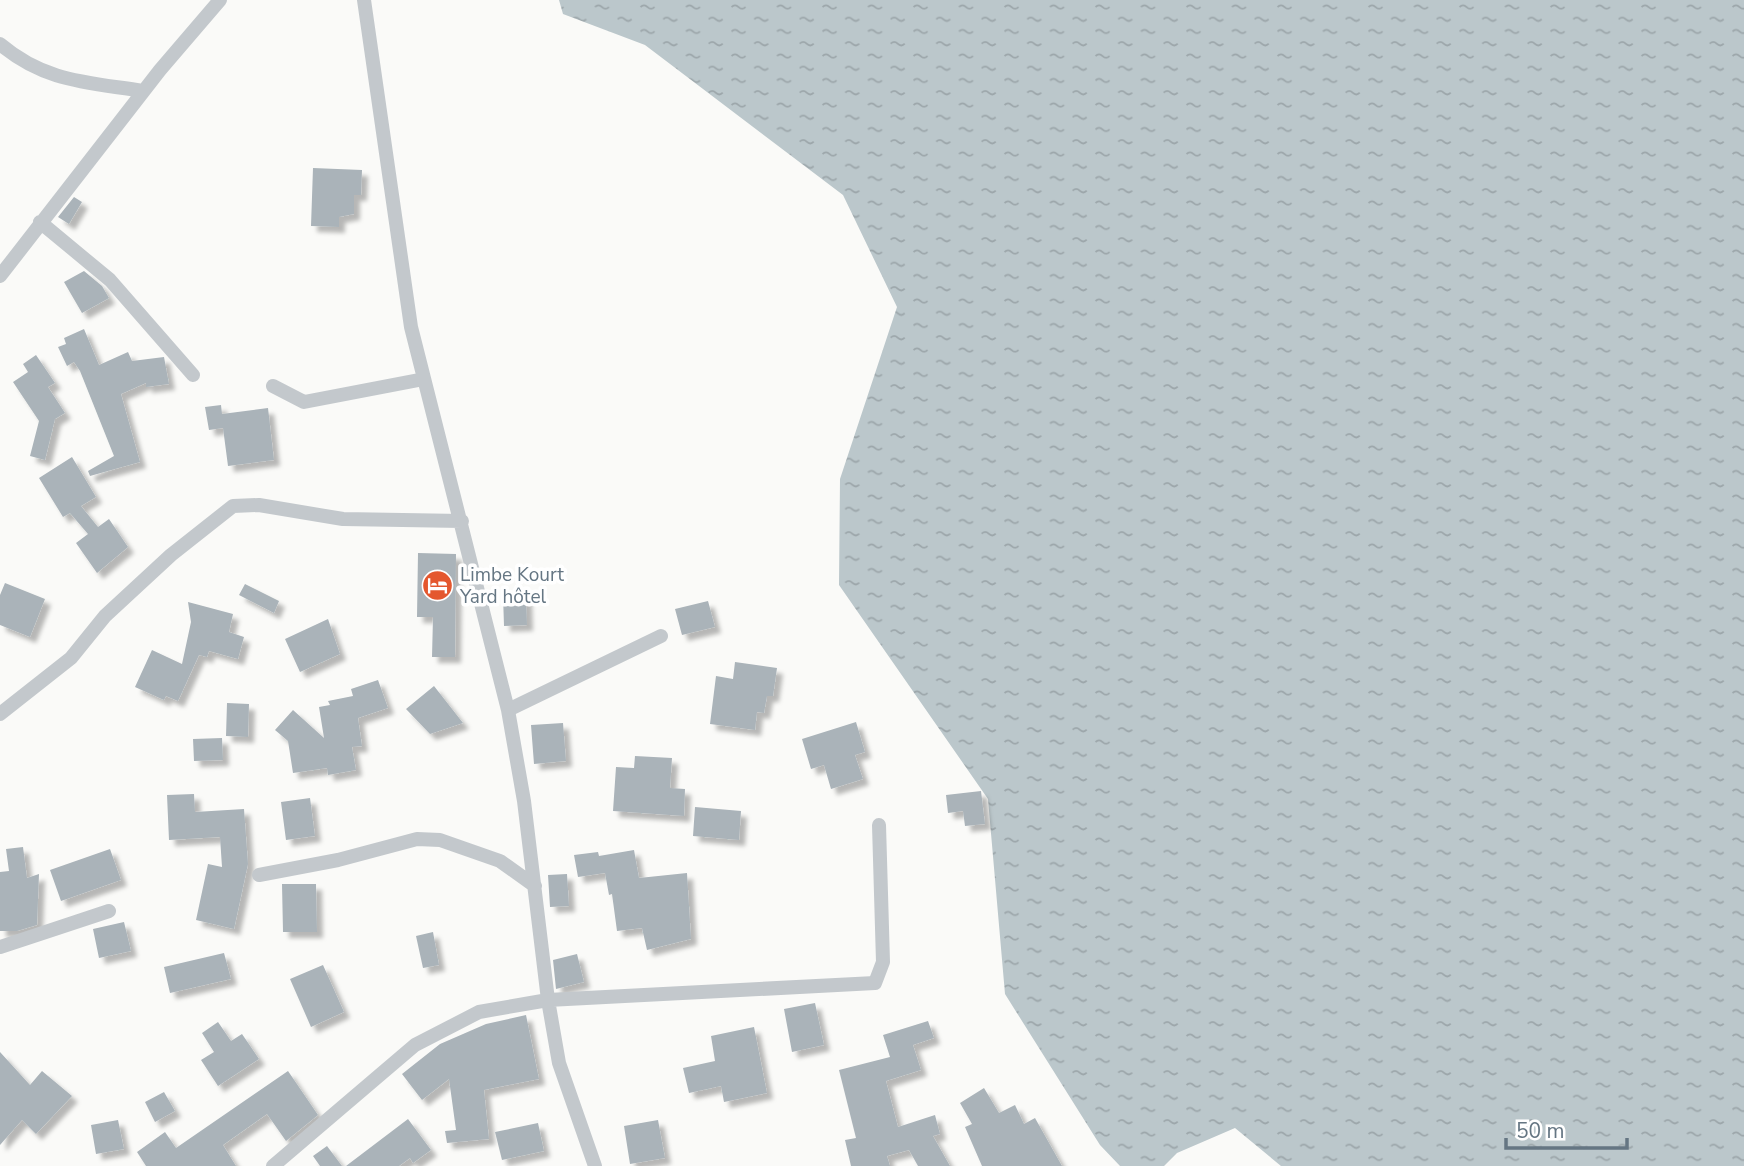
<svg xmlns="http://www.w3.org/2000/svg" width="1744" height="1166" viewBox="0 0 1744 1166" font-family="'Nunito Sans',sans-serif">
	<style>
		.water { fill: url(#water-ripples) }
		.building { fill: #aab3b9; filter: url(#shadow) }
		.lines { fill: none; stroke-linecap: round; stroke-linejoin: round }
		.minor { stroke: #c3c8cc; stroke-width: 14 }
		.labels { text-anchor: middle; stroke-width: 7; stroke-linejoin: round; paint-order: stroke }
		.poi-label { font-size: 19px; fill: #657683; stroke: #fff; text-anchor: start }
	</style>
	<defs>
		<pattern id="water-ripples" width="26" height="14" patternUnits="userSpaceOnUse" patternTransform="scale(1.75)"><rect width="26" height="14" fill="#bbc7cb"/><path d="M2 4q2-2 4 0t4 0M15 11q2-2 4 0t4 0" fill="none" stroke="#9ca6aa"/></pattern>
		<filter id="shadow"><feDropShadow dx="6" dy="6" stdDeviation="2" flood-color="#0004"/></filter>
	</defs>
	<rect width="100%" height="100%" fill="#fafaf8"/>
	<path class="water" d="M559 0H1744V1166H1281L1235 1128 1177 1153 1164 1166H1120L1100 1145 1005 994 988 799 839 585 840 479 897 307 843 195 645 45 563 14Z"/>
	<path class="building" d="M313 168 362 170 361 195H354V214L339 217V227L311 226Z
		M74 197 82 202 69 224 58 217Z
		M84 271 102 286 109 298 82 313 64 282Z
		M84 329 99 365 128 352 132 361 164 357 169 384 146 387V383L121 394 140 462 90 476 88 471 114 456 80 371 74 362 67 366 58 347 66 344 64 338Z
		M36 355 55 383 48 387 65 413 55 419 45 460 30 456 39 421 13 382 28 372 23 364Z
		M221 405 222 414 268 408 274 460 228 466 223 428 209 430 205 407Z
		M72 457 96 497 81 506 98 527 109 519 128 547 97 573 76 543 88 534 70 513 63 517 39 478Z
		M418 553 456 554 455 657H432L433 617H417Z
		M5 583 45 599 30 637 0 625V595Z
		M245 584 279 601 274 613 239 595Z
		M526 594 527 625 504 626 503 595Z
		M708 601 715 627 682 635 675 609Z
		M188 602 233 614 229 632 244 637 238 659 209 651 207 657 199 655 178 701 166 696 164 700 135 687 152 650 182 664 191 622Z
		M328 619 340 654 300 672 285 639Z
		M735 662 777 668 773 696H767L764 713 757 712 755 730 710 724 716 676 733 679Z
		M378 680 388 708 358 718 362 746 352 747 356 770 328 775 327 768 293 773 288 741 275 730 293 710 324 738 319 707 330 705 328 701 353 696 351 689Z
		M434 686 463 723 430 734 406 709Z
		M227 703 249 704 248 737 226 736Z
		M856 722 865 752 855 755 863 779 831 789 824 765 811 769 802 739Z
		M563 723 566 761 534 764 531 725Z
		M222 738 223 760 194 761 193 739Z
		M635 756 672 758 670 788 685 789 684 816 613 811 616 767 634 768Z
		M981 791 985 824 965 826 963 811 948 813 946 795Z
		M194 794 195 812 244 809 248 864 234 929 196 920 208 864 222 867 220 837 169 840 167 795Z
		M310 798 315 836 286 840 281 802Z
		M695 807 741 811 739 840 693 836Z
		M23 847 27 878 39 874 37 925 17 931H0V872L9 871 6 849Z
		M110 849 121 880 61 901 50 870Z
		M634 850 639 878 687 873 691 939 647 950 642 928 617 931 612 894 609 895 605 873 578 877 574 855 598 852 599 856Z
		M567 874 569 906 550 907 548 875Z
		M282 884H316L317 932H283Z
		M124 922 131 951 99 958 93 929Z
		M433 932 439 965 423 968 416 936Z
		M224 953 231 979 170 993 164 967Z
		M577 954 584 982 556 989 553 960Z
		M323 965 344 1012 311 1027 290 979Z
		M815 1003 824 1045 792 1052 784 1009Z
		M526 1015 539 1079 484 1090 489 1139 447 1143 445 1131 456 1130 449 1079 422 1100 402 1074 440 1044 486 1024Z
		M928 1021 934 1038 913 1045 921 1070 886 1081 898 1127 935 1115 940 1134 933 1136 950 1166H918L909 1150 887 1156 890 1166H851L845 1140 856 1138 839 1070 890 1057 883 1035Z
		M218 1022 231 1041 242 1034 259 1059 218 1086 201 1060 214 1052 202 1033Z
		M754 1027 767 1093 724 1102 721 1086 689 1093 683 1068 715 1061 711 1036Z
		M0 1052 30 1085 42 1071 72 1096 36 1134 22 1120 0 1145Z
		M288 1071 318 1115 286 1141 267 1114 223 1145 236 1166H146L137 1152 165 1132 176 1148Z
		M984 1088 999 1113 1015 1105 1024 1124 1035 1118 1062 1166H982L965 1127 972 1124 960 1103Z
		M164 1092 175 1111 155 1122 145 1102Z
		M408 1119 431 1150 413 1163 410 1158 399 1166H346Z
		M118 1120 124 1149 96 1154 91 1125Z
		M658 1120 665 1158 630 1164 624 1126Z
		M538 1123 544 1151 502 1160 495 1132Z
		M327 1146 342 1166H320L313 1156Z"/>
	<g class="lines">
		<path class="minor" d="M364 0 411 327 508 710 524 801 548 1000 559 1063 595 1166
			M0 44C45 82 87 82 143 91
			M40 222 110 280 193 375
			M0 276 160 70 220 0
			M273 386 304 402 424 379
			M508 710 661 636
			M0 714 71 658 105 616 171 555 233 506 259 505 343 519 462 521
			M259 875 338 860 417 839 440 840 500 861 535 886
			M0 947 109 911
			M273 1166 415 1045 479 1012 548 1000 875 983 883 962 879 825"/>
	</g>
	<defs>
		<symbol id="hotel-disc" viewBox="-11 -11 22 22"><circle r="9.5" fill="#e4572e" stroke="#fff"/><path d="M-6-4.5h1.5V1H6V5H4.5V3h-9V5H-6ZM-4 0a1.8 1.8 0 1 1 3.6 0ZM.5 0V-2.5h3Q6-2.5 6 0Z" fill="#fff"/></symbol>
	</defs>
	<g fill-rule="evenodd">
		<use href="#hotel-disc" x="420" y="568" width="35" height="35"/>
	</g>
	<g class="labels">
		<g class="poi-label">
			<text x="460" y="581">Limbe Kourt<tspan x="460" dy="22">Yard hôtel</tspan></text>
		</g>
	</g>
	<path d="M1506 1138v10h121v-10" fill="none" stroke="#657683" stroke-width="3.5"/>
	<text x="1516" y="1138" font-size="21" fill="#657683" stroke="#ffffff" stroke-width="5" paint-order="stroke">50 m</text>
</svg>
